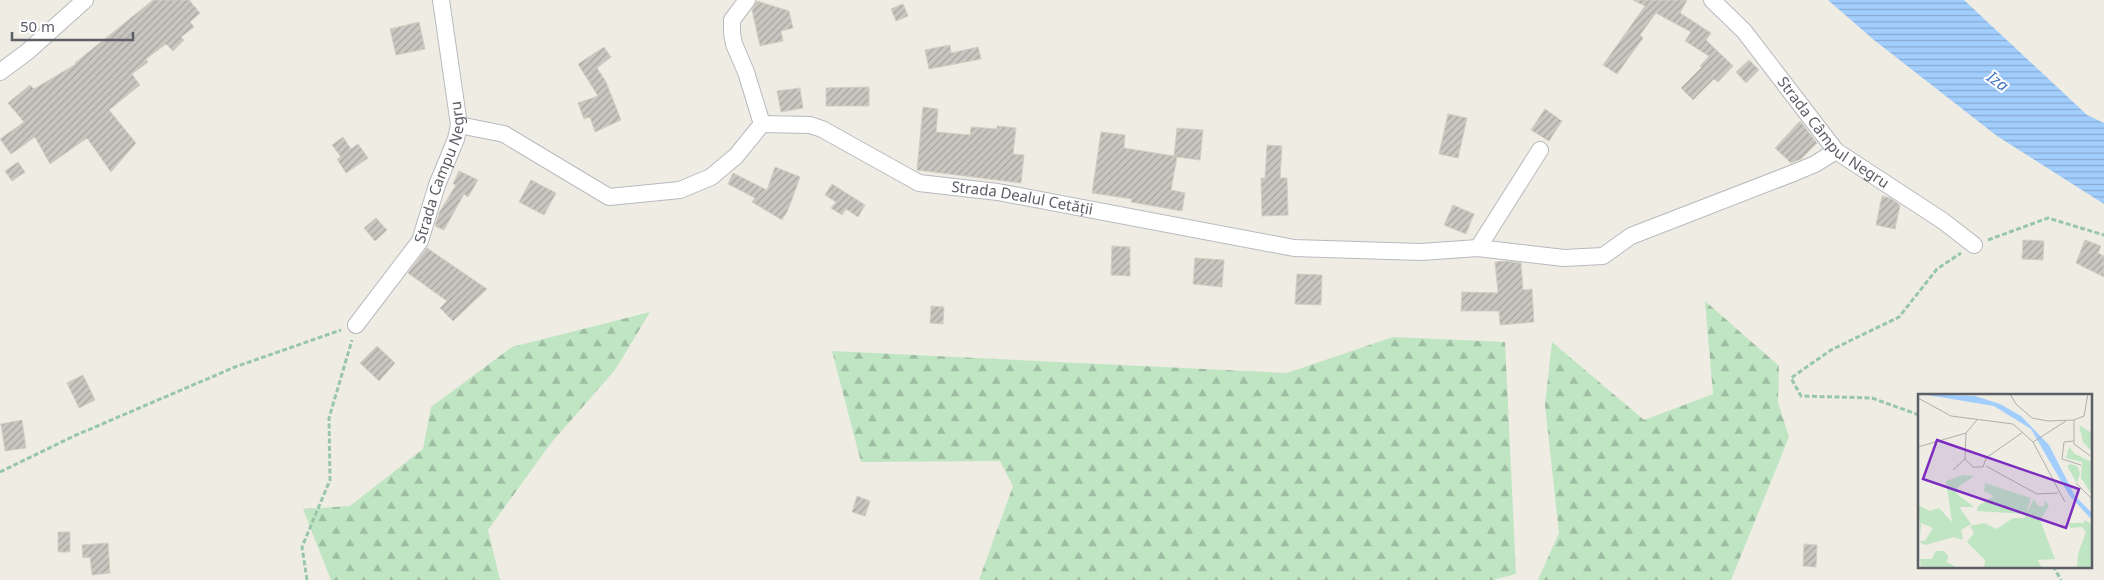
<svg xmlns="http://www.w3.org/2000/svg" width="2104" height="580" viewBox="0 0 2104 580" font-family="'Noto Sans',sans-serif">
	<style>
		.forest { fill: url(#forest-firs) }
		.water { fill: url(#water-rules) }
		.building { fill: url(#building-hatch); stroke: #d2cfc1 }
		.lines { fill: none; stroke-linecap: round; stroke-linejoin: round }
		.minor-casing { stroke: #b8babf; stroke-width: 18 }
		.path { stroke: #98c6aa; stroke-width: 3; stroke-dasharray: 5 2.5; stroke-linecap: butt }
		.minor { stroke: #fff; stroke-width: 16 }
		.labels { text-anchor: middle; stroke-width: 4; stroke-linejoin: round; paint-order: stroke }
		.street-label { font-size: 15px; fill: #5b5e64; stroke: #fff }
		.water-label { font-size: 16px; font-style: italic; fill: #4476c2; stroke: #fff }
		.inset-road { fill: none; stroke: #afafac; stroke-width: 1 }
		.view { fill: #7b2cbf; fill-opacity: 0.15; stroke: #7b2cbf; stroke-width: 2.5 }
		.inset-edge { fill: none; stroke: #5b5e64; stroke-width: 2.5 }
	</style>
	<defs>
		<pattern id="forest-firs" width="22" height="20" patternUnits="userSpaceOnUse" patternTransform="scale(1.25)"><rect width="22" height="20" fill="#bfe5c3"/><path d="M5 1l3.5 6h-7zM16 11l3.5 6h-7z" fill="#9ebda2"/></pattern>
		<pattern id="water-rules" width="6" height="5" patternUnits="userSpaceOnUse" patternTransform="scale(1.25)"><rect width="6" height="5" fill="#a2cefe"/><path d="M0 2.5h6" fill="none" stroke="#87aad1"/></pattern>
		<pattern id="building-hatch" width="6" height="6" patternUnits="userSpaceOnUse" patternTransform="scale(1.25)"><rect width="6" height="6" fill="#c9c6c0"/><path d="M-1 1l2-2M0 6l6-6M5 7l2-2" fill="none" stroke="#a6a4a0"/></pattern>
	</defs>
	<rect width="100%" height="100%" fill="#eeece3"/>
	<path class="forest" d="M1705 301 1779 366 1778 402 1789 437 1731 580H1538L1559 533 1545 405 1552 342 1644 420 1713 394Z
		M650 312 615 370 551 443 488 530 500 580H331L303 509 350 506 423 449 431 407 512 347Z
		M1393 337 1505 342 1516 574 1492 580H979L1013 486 1000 461 861 462 832 351 1287 373Z"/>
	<path class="water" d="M1828 0H1964L2087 115 2104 123V204L1997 136 1874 40Z"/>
	<path class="building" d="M153 0H189L200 13 190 22 194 27 181 37 184 40 173 51 166 44 146 59 148 62 132 74 140 85 109 110 136 143 111 172 87 138 50 164 35 137 11 154 0 139 24 122 8 103 30 85 34 89 76 64 75 63Z
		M1633 0H1687L1680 13 1711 33 1706 40 1733 66 1718 82 1714 79 1693 100 1681 88 1702 67 1700 66 1709 56 1685 41 1691 32 1656 13 1640 35 1643 38 1617 74 1603 65 1645 6Z
		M757 1 789 11 793 28 781 31 783 41 760 46 752 10Z
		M903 4 908 16 896 21 891 9Z
		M419 22 425 49 396 55 390 29Z
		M950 45 951 53 978 47 981 59 929 69 925 50Z
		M604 47 611 57 597 68 606 82 621 120 595 132 590 117 584 119 578 103 598 96 578 64Z
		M1749 60 1759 70 1746 83 1736 72Z
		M869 87V106H826V88Z
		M800 88 803 108 781 112 777 91Z
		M923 107 938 109 936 132 970 135 971 127 997 129V126L1016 128 1013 154 1024 155 1021 183 917 170Z
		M1545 109 1562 121 1549 141 1531 130Z
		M1448 114 1467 118 1458 158 1439 154Z
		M1800 121 1817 143 1801 159 1791 163 1775 148Z
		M1177 128 1203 130 1200 160 1177 157 1171 190 1185 193 1182 211 1131 202 1132 199 1092 193 1101 132 1125 135 1124 148 1174 156Z
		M343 137 351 149 358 144 368 158 346 173 337 159 341 157 332 145Z
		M1267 145 1282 146 1280 178H1287L1288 215 1262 216 1261 178H1265Z
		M18 162 25 172 12 181 5 171Z
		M775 167 800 177 788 210 782 220 752 202 755 198 728 184 733 173 767 190Z
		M459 171 478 180 468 197 464 194 444 230 435 226 439 213 456 185 453 184Z
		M531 180 556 193 544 215 519 202Z
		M832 184 865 205 858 217 846 209 842 215 831 208 836 202 825 195Z
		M1882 196 1890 198 1900 205 1895 229 1876 225Z
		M1453 205 1474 214 1466 234 1444 225Z
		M376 218 387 230 375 241 364 228Z
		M2023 240 2044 241 2043 260 2022 259Z
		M2085 240 2101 246 2098 253 2104 256V277L2076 263Z
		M1112 246 1130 247V276L1111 275Z
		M427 248 487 289 453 321 440 308 447 301 408 273Z
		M1195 258 1224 260 1222 287 1193 284Z
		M1506 261 1521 263 1523 290 1532 289 1534 322 1500 325 1499 311H1461L1462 292 1498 293 1495 262Z
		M1297 274 1322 275 1321 305 1295 304Z
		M931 306 944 307 943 324 930 323Z
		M377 346 395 363 379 381 360 363Z
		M83 375 95 400 79 408 67 383Z
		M22 420 26 448 5 451 1 424Z
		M857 496 870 501 865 516 852 512Z
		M58 532H70V552H58Z
		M108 543 110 573 92 575 90 557 83 558 82 545Z
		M1804 544 1817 545 1816 567 1803 566Z"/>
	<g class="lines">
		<defs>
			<g id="minor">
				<path id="s1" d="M1712 0 1744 31 1836 151 1943 221 1974 245"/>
				<path d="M0 72 27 52 85 0"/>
				<path id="s2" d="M762 124 810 125 822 129 919 183 998 192 1294 248 1421 252 1478 248 1564 258 1603 256 1631 236 1796 172 1815 164 1836 151"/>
				<path d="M459 125 504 134 609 197 680 190 711 177 736 156 762 124 746 72 734 44 732 33V20L747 0"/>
				<path d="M1478 248 1540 150"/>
				<path id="s3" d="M356 325 420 241 437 185 456 139 459 125 441 0"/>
			</g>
		</defs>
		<use href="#minor" class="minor-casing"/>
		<path class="path" d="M1988 240 2048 218 2104 235
			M1919 415 1872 398 1801 396 1791 378 1831 350 1899 317 1937 269 1961 253
			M0 472 74 436 235 367 341 330
			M2053 566 2061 580
			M307 580 302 547 330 480 329 418 352 340"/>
		<use href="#minor" class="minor"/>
	</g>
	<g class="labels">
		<g class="street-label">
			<text dy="5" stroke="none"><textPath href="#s1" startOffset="181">Strada Câmpul Negru</textPath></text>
			<text dy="5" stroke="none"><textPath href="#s3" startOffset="178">Strada Campu Negru</textPath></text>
			<text dy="5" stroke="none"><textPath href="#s2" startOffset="276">Strada Dealul Cetății</textPath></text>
		</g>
		<g class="water-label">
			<text transform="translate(1998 81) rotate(36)" y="6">Iza</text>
		</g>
	</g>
	<g transform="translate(1918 394)">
		<rect width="174" height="174" fill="#eeece3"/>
		<path d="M161 31 174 39V58L165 48ZM151 53 157 60 174 68V101L163 84 164 68 148 64ZM152 70 159 72 162 79 159 89 149 72ZM45 81 56 82 40 93 39 100 56 113H41L53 130 43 136 45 146 36 143 7 151 0 147H7L15 134 3 129V142L0 111 12 117 21 114 34 128 28 87ZM67 89 113 104 108 120 59 117 60 112 76 102 66 97ZM116 105 120 112H126L127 106 131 112 122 126 137 165 120 166 124 174H66L67 166 49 148 56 139 52 132 66 129 79 135 95 124H106ZM167 126 174 131V174H159L160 160 168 138 164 133 152 134 151 129H165ZM18 157H26L30 162 29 168 39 174H3L2 165H14Z" fill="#bfe5c3"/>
		<path d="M3 0 57 2 82 10 103 22 131 51 157 102 174 119V126L151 101 113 35 76 12Z" fill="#a2cefe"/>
		<path class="inset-road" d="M92 0 98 10 114 24 130 27 156 26 166 22 170 0M0 4 33 22 95 30 115 48 147 108M156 26V50L174 63M156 47 146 48 144 65 163 71M115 48 148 27M0 53 48 39M47 65 55 73H65L68 64 105 38M68 72 119 100 140 99M35 76 47 65 48 39 59 26M158 89 174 105"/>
		<path class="view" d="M19 46 161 95 148 134 5 85Z"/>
		<rect width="174" height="174" class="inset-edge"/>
	</g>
	<path d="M12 32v8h121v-8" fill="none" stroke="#5b5e64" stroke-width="2.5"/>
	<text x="20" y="32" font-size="15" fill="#5b5e64" stroke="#ffffff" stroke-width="4" paint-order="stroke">50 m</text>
</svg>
